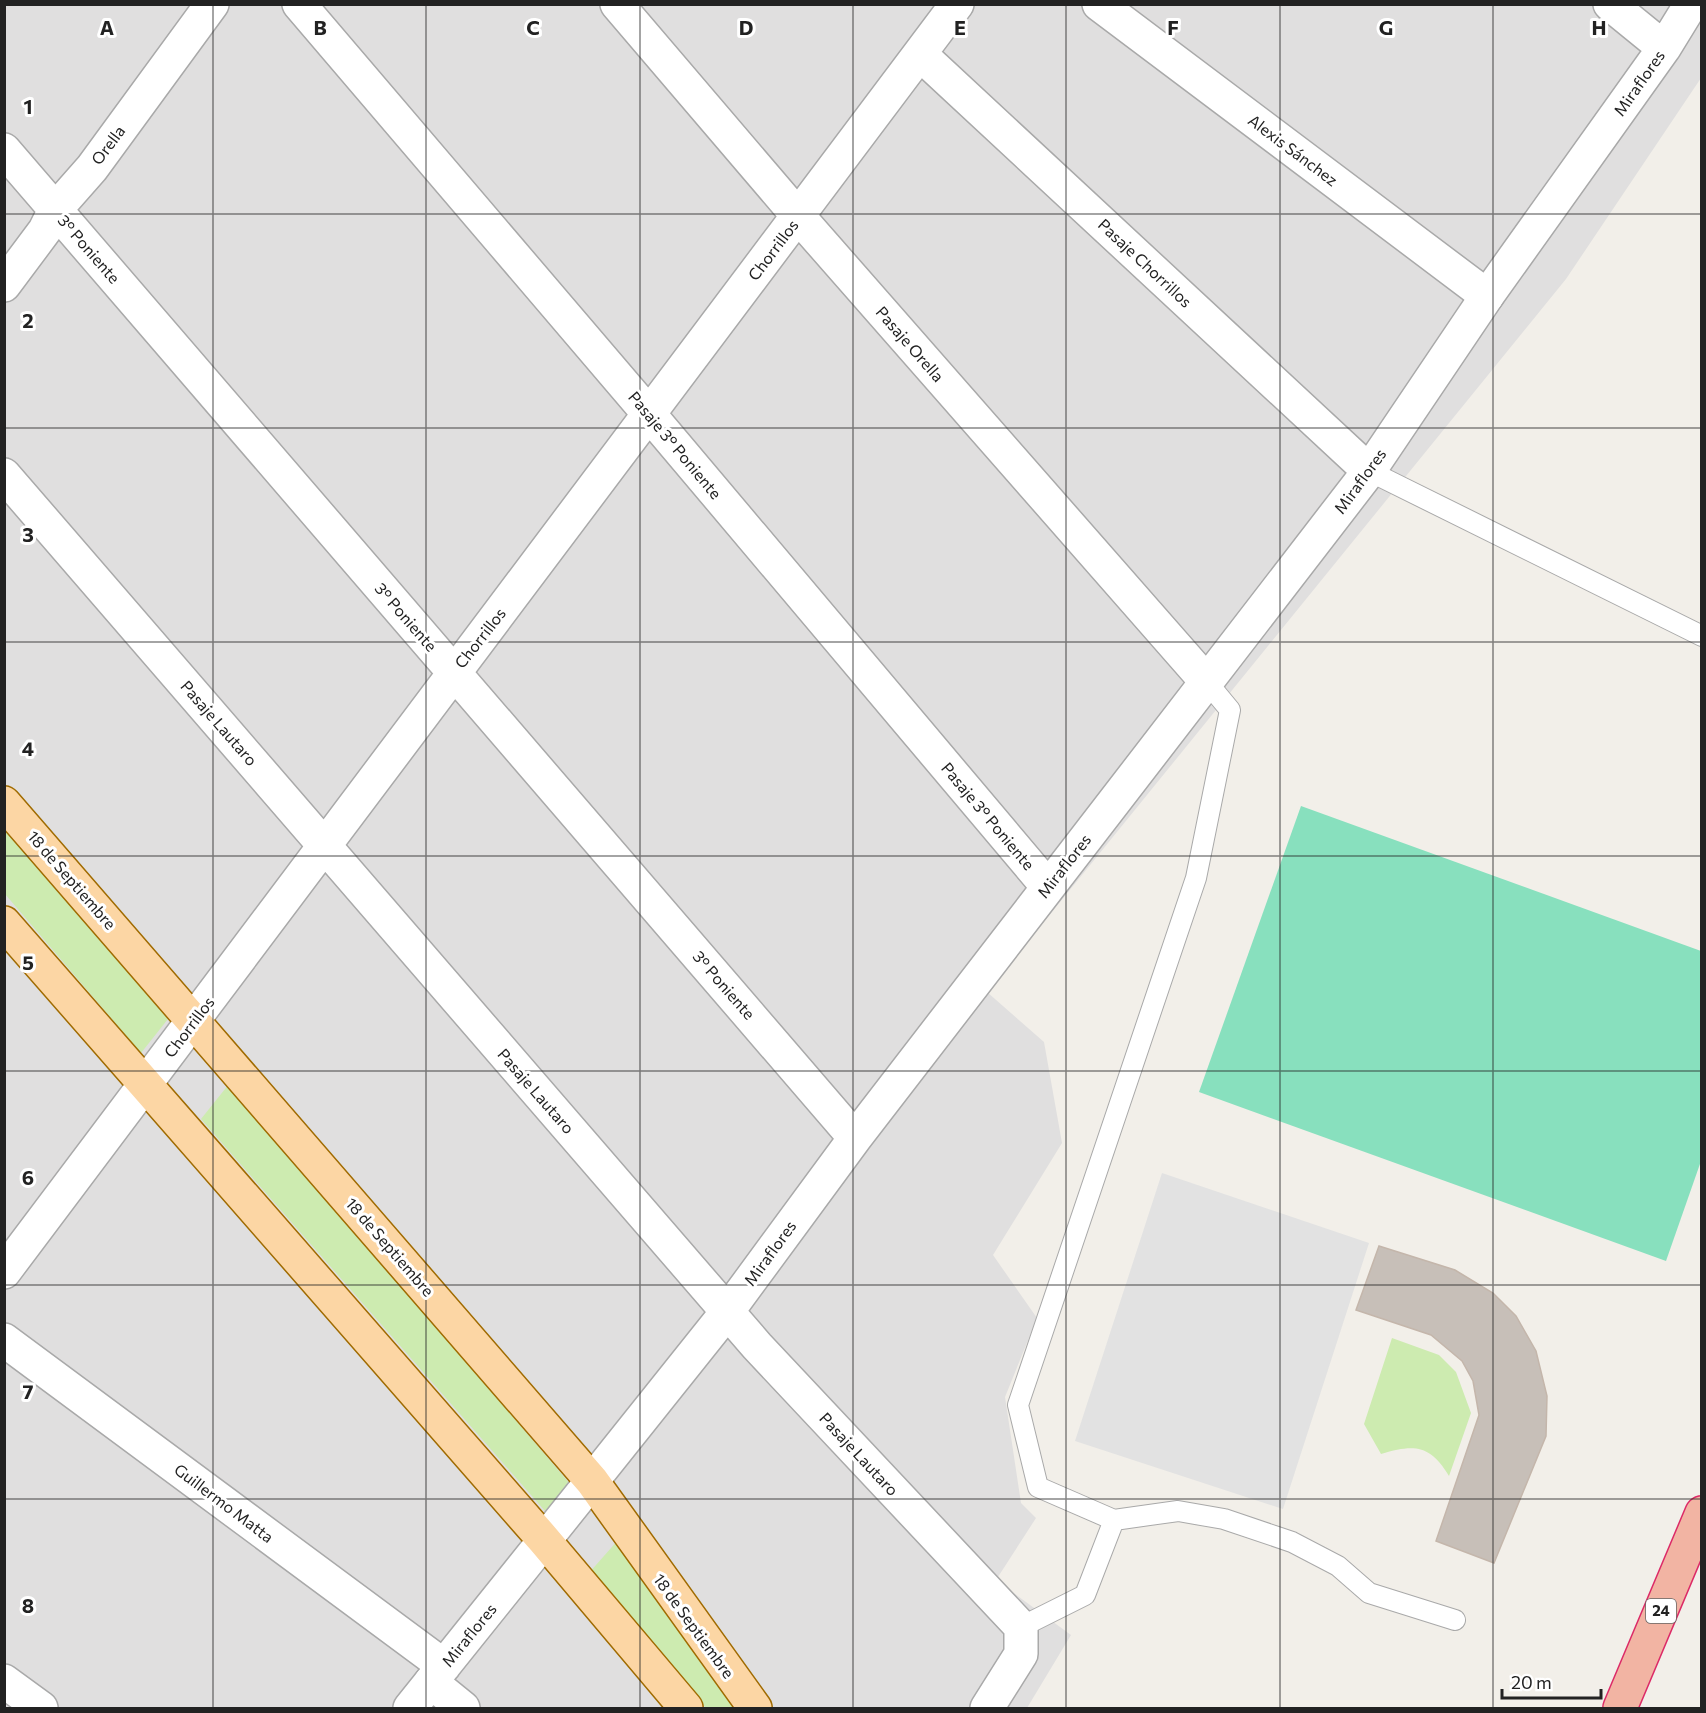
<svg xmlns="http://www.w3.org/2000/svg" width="1706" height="1713" viewBox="0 0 1706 1713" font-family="Commissioner,sans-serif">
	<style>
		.residential { fill: #e0dfdf }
		.grass { fill: #cdebb0 }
		.pitch { fill: #88e0be }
		.parking { fill: #e2e2e2 }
		.building { fill: #c7bfb8; stroke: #c4b6ab; stroke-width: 1.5 }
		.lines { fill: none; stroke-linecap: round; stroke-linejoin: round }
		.service-casing { stroke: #a9a9a9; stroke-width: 22 }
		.minor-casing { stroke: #a9a9a9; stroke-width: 36 }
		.tertiary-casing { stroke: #a9a9a9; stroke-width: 36 }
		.primary-casing { stroke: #a06b00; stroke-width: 36 }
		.trunk-casing { stroke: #dc2a67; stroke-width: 36 }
		.service { stroke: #fff; stroke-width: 20 }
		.minor { stroke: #fff; stroke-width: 33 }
		.tertiary { stroke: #fff; stroke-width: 33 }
		.primary { stroke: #fcd6a4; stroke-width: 33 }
		.trunk { stroke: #f2b4a3; stroke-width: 33 }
		.grid { fill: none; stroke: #222; stroke-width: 1.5; stroke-opacity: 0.55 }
		.labels { text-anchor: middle; stroke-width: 6; stroke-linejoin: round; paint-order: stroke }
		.shield { fill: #fff; stroke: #646464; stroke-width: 1.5 }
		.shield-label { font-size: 15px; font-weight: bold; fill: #222 }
		.street-label { font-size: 16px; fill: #222; stroke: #fff }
		.grid-label { font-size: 20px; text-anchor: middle; font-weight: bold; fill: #222; stroke: #fff; stroke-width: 6; stroke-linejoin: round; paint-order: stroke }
	</style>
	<rect width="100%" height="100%" fill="#f2efe9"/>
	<path class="residential" d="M5 5H1701V78L1566 279 987 992 1044 1042 1062 1143 993 1255 1037 1318 1005 1397 1021 1503 1036 1518 996 1580 1071 1635 1027 1708H5Z"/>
	<path class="grass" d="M4 828 168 1019 141 1053 5 894Z
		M229 1084 570 1484 545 1511 201 1119Z
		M1392 1338 1439 1355 1456 1372 1471 1413 1449 1476C1430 1445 1415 1444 1381 1454L1364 1424Z
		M619 1539 745 1708H706L588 1574Z"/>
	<path class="pitch" d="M1301 806 1701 951V1161L1666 1261 1199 1092Z"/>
	<path class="parking" d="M1162 1173 1369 1243 1283 1509 1075 1441Z"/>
	<path class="building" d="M1379 1246 1455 1270 1493 1293 1516 1316 1536 1351 1547 1396 1546 1436 1494 1563 1436 1541 1479 1415 1473 1381 1462 1361 1431 1335 1356 1310Z"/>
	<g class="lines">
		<defs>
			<path id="service" d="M1369 471 1702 636
				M1206 681 1230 710 1196 878 1018 1405 1038 1487 1114 1520 1178 1511 1224 1519 1292 1542 1338 1566 1369 1593 1455 1620
				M1021 1627 1085 1595 1114 1520"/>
			<path id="minor" d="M299 4 649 414 1048 887
				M617 4 798 216 1206 681
				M1610 4 1664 48
				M920 54 1369 471
				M4 150 855 1138
				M4 285 45 230 55 210 92 168 212 4
				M4 475 757 1346 1021 1627V1654L987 1708
				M4 1272 957 4
				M592 1481 727 1312 855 1138 1369 471 1487 296 1664 48 1691 4
				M4 1681 41 1708
				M431 1682 463 1708"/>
			<path id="tertiary" d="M1099 4 1487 296
				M4 1340 444 1666
				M410 1708 592 1481"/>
			<path id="primary" d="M4 803 592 1481 755 1708
				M4 923 544 1540 686 1708"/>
			<path id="trunk" d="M1620 1708 1702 1513"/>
		</defs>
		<use href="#service" class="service-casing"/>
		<use href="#minor" class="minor-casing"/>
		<use href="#tertiary" class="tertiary-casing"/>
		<use href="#primary" class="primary-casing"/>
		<use href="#trunk" class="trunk-casing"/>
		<use href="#service" class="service"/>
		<use href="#minor" class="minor"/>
		<use href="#tertiary" class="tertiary"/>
		<use href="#primary" class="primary"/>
		<use href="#trunk" class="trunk"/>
	</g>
	<path class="grid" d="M213 4V1708M426 4V1708M640 4V1708M853 4V1708M1066 4V1708M1280 4V1708M1493 4V1708M4 214H1702M4 428H1702M4 642H1702M4 856H1702M4 1071H1702M4 1285H1702M4 1499H1702"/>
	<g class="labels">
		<rect class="shield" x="1646" y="1599" width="30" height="24" rx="4.5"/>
		<g class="shield-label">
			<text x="1661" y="1616">24</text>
		</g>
		<g class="street-label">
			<text transform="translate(1639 83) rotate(-55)" y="6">Miraflores</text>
			<text transform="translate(108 145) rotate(-53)" y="6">Orella</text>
			<text transform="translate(1293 150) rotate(37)" y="6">Alexis Sánchez</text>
			<text transform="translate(89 249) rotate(49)" y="6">3° Poniente</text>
			<text transform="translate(773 250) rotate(-53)" y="6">Chorrillos</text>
			<text transform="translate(1145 263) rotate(43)" y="6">Pasaje Chorrillos</text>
			<text transform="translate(910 344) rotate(49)" y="6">Pasaje Orella</text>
			<text transform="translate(675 445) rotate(50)" y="6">Pasaje 3° Poniente</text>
			<text transform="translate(1360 481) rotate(-54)" y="6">Miraflores</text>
			<text transform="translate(406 617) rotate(49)" y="6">3° Poniente</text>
			<text transform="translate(480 638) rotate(-52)" y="6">Chorrillos</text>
			<text transform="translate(219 723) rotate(49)" y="6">Pasaje Lautaro</text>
			<text transform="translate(988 816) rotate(50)" y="6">Pasaje 3° Poniente</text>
			<text transform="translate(1064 866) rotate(-52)" y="6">Miraflores</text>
			<text transform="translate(72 880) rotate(49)" y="6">18 de Septiembre</text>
			<text transform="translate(724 985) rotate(49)" y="6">3° Poniente</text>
			<text transform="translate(189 1027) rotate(-53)" y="6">Chorrillos</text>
			<text transform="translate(536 1091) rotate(49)" y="6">Pasaje Lautaro</text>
			<text transform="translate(390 1247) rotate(49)" y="6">18 de Septiembre</text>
			<text transform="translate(770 1253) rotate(-54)" y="6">Miraflores</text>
			<text transform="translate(859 1454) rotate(47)" y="6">Pasaje Lautaro</text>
			<text transform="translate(224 1503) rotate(37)" y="6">Guillermo Matta</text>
			<text transform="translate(694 1626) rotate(54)" y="6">18 de Septiembre</text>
			<text transform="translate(469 1635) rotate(-51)" y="6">Miraflores</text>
		</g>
	</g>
	<g class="grid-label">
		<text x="107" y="35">A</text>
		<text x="320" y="35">B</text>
		<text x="533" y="35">C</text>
		<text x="746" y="35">D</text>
		<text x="960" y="35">E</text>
		<text x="1173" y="35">F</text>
		<text x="1386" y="35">G</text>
		<text x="1599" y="35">H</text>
		<text x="28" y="114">1</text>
		<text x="28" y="328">2</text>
		<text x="28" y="542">3</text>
		<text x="28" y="756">4</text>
		<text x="28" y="970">5</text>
		<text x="28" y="1185">6</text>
		<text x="28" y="1399">7</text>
		<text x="28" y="1613">8</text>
	</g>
	<rect width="1706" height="1713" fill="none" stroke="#222222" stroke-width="12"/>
	<path d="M1502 1689v9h99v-9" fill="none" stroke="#222222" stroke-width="3"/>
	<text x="1511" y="1689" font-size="18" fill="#222222" stroke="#ffffff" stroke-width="4.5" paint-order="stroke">20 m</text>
</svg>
